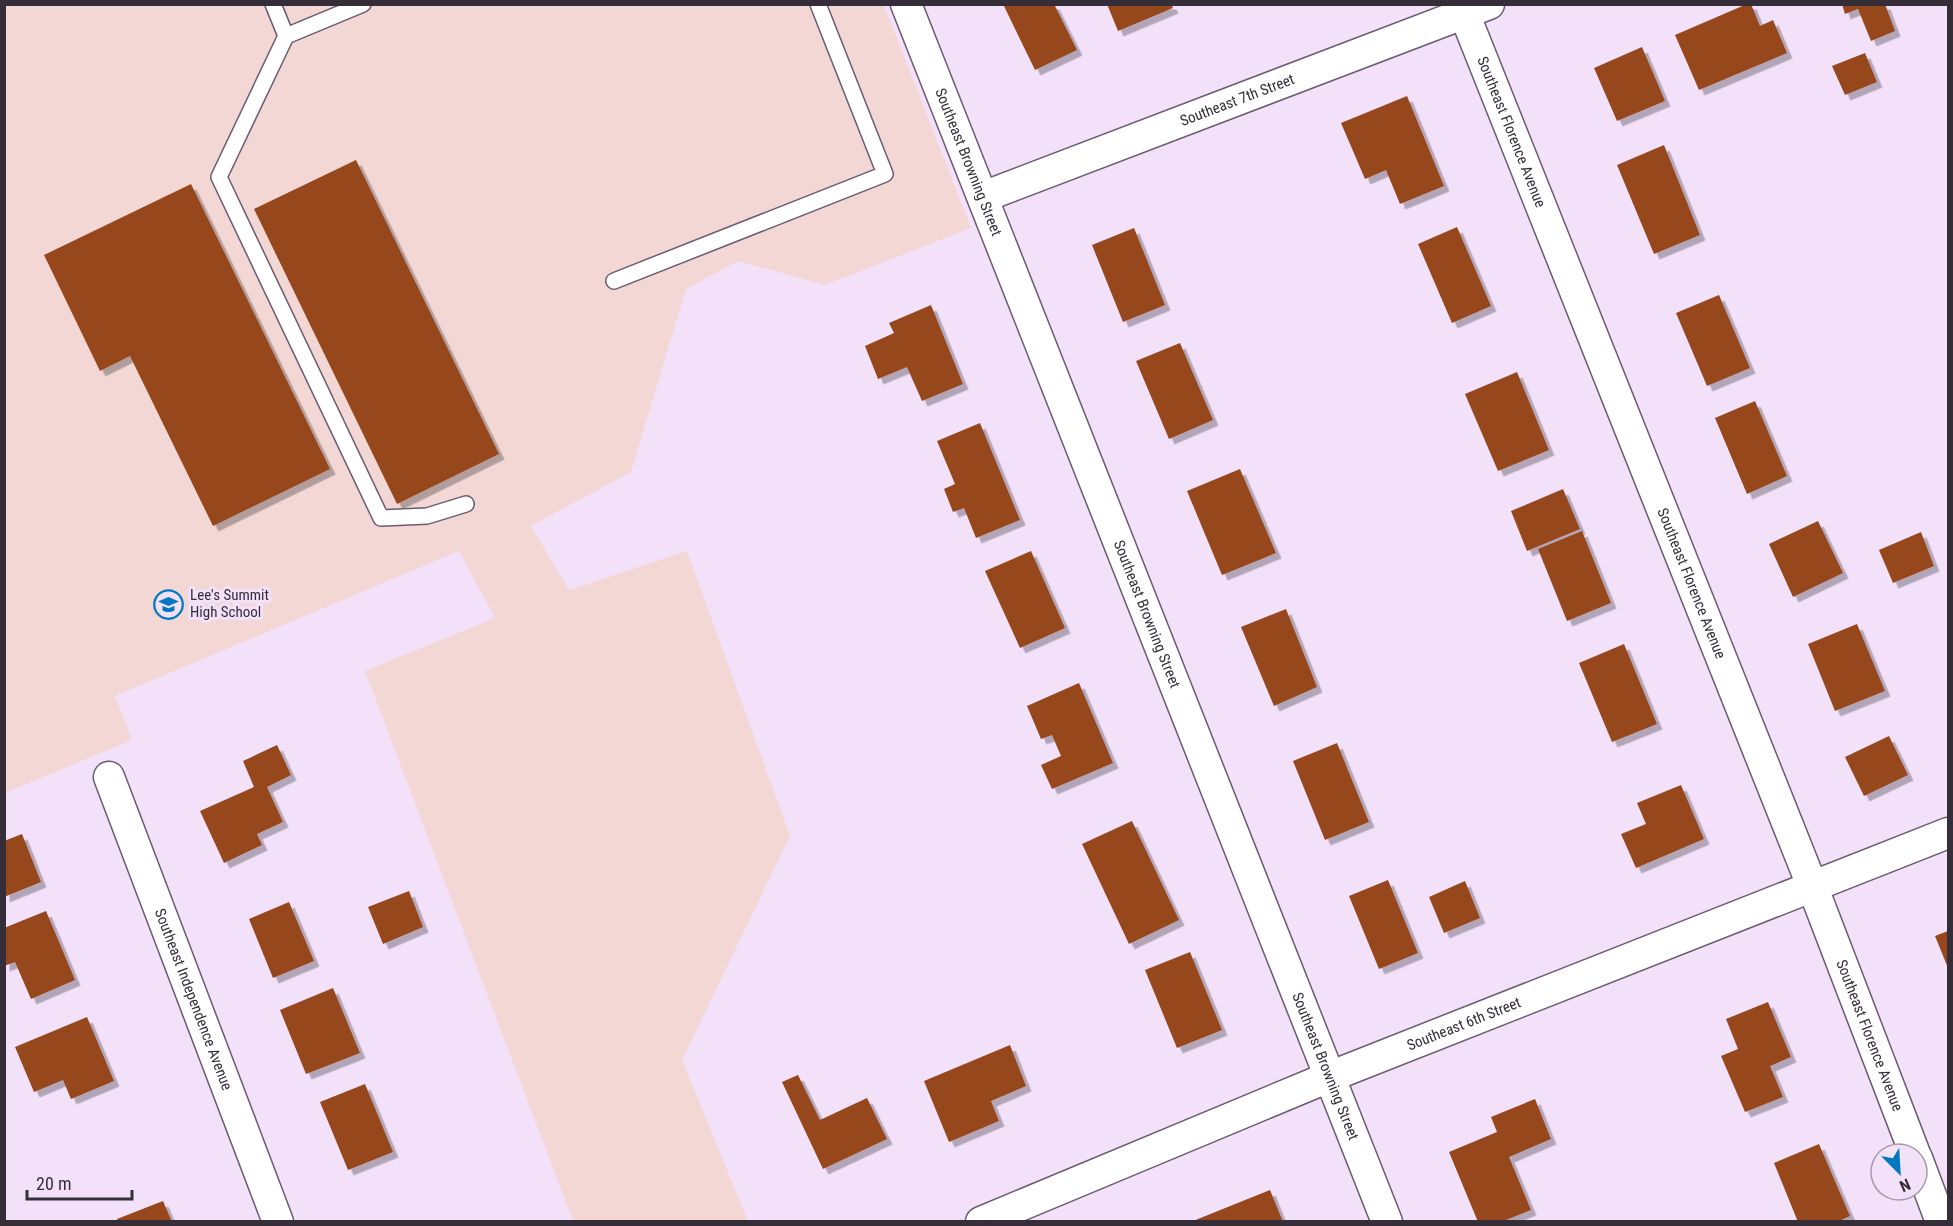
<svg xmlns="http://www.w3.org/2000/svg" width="1953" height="1226" viewBox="0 0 1953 1226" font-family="'Roboto Condensed',sans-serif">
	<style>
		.education { fill: #f2d7d5 }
		.building { fill: #96471d; filter: url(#shadow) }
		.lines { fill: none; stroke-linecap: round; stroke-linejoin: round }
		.lane-casing { stroke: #6a5b70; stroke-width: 18 }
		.street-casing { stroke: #6a5b70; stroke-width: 33 }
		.lane { stroke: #fff; stroke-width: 15 }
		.street { stroke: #fff; stroke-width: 30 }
		.labels { text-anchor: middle; stroke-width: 6; stroke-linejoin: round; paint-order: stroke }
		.street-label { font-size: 15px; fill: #352e38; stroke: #f3e1fa }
		.poi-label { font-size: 15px; fill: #352e38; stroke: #f3e1fa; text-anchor: start }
	</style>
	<defs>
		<filter id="shadow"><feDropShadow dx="5.5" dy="5.5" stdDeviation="0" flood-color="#0004"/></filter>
	</defs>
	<rect width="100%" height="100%" fill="#f3e1fa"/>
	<path class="education" d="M5 5H884L971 228 825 285 738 261 686 289 631 472 531 526 569 590 687 551 790 836 682 1060 748 1221H573L365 671 495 618 459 551 115 696 132 740 5 793Z"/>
	<path class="building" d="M1003 4H1054L1077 50 1035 70Z
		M1107 4H1171L1173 8 1118 31Z
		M1747 4H1751L1760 26 1773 20 1787 53 1699 90 1675 35Z
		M1842 4H1885L1895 31 1871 41 1858 9 1845 14Z
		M1642 47 1665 101 1617 121 1594 68Z
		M1865 53 1877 82 1845 95 1832 66Z
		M1407 96 1444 186 1400 204 1386 170 1365 179 1341 123Z
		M1664 145 1700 235 1654 254 1617 165Z
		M356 160 499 454 397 504 254 209Z
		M191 184 330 469 213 526 130 356 100 371 44 255Z
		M1457 227 1491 306 1452 323 1418 244Z
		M1134 228 1165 305 1123 322 1092 245Z
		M1719 295 1750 368 1707 386 1676 313Z
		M931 305 963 384 922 401 907 367 878 379 865 346 894 333 889 323Z
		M1180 343 1213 420 1169 439 1136 361Z
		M1517 372 1549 450 1498 471 1465 394Z
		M1755 401 1787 476 1747 494 1715 418Z
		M980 423 1020 520 976 538 964 508 953 512 944 489 955 484 937 441Z
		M1240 469 1276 553 1222 575 1187 491Z
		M1563 489 1580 529 1527 551 1511 511Z
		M1818 521 1843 573 1793 597 1769 544Z
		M1582 531 1611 603 1567 621 1538 549Z
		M1921 532 1934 566 1893 583 1879 550Z
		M1031 551 1065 628 1020 648 985 571Z
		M1286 609 1317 687 1274 706 1241 627Z
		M1857 624 1885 691 1835 711 1808 644Z
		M1624 644 1657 724 1612 742 1579 663Z
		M1079 683 1113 763 1052 789 1041 765 1061 756 1052 735 1041 739 1027 706Z
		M1889 736 1908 775 1864 796 1845 757Z
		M1337 743 1369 822 1325 840 1293 761Z
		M277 745 291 775 267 787 283 822 257 834 262 845 224 863 200 811 254 787 243 761Z
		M1681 785 1704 839 1636 868 1621 834 1646 824 1637 803Z
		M1132 821 1179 920 1129 944 1082 844Z
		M22 834 41 882 4 897V841Z
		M1388 880 1418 953 1379 969 1349 896Z
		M1465 881 1480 918 1444 933 1429 897Z
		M409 891 423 927 383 944 368 907Z
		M289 902 314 961 273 978 249 919Z
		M46 911 75 980 31 999 15 962 4 966V928Z
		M1948 931V968L1935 936Z
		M1190 952 1222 1030 1177 1048 1145 970Z
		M333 988 360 1053 306 1074 280 1010Z
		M1768 1002 1791 1057 1770 1066 1783 1097 1745 1112 1721 1056 1738 1049 1726 1019Z
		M87 1017 114 1081 71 1099 63 1080 34 1092 15 1047Z
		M1010 1045 1026 1086 991 1101 999 1121 949 1142 924 1081Z
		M798 1075 820 1120 867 1098 887 1139 823 1169 782 1082Z
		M365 1084 393 1152 348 1170 320 1102Z
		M1535 1099 1551 1139 1509 1157 1531 1210 1501 1222H1478L1449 1152 1497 1132 1491 1117Z
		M1819 1144 1850 1216 1837 1222H1798L1774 1163Z
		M1270 1190 1283 1222H1193V1221Z
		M163 1201 172 1222H118L117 1219Z"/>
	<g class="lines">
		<defs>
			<path id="lane" d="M273 4 286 36 219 177 381 518 427 516 466 504
				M286 36 363 4
				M614 281 885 174 818 4"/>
			<g id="street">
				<path id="s1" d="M906 4 1387 1222"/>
				<path id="s2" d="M1464 13 1813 888 1915 1154"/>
				<path id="s3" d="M983 197 1489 4"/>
				<path id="s4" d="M109 777 278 1222"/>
				<path d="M1917 1158 1941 1222"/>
				<path id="s5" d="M981 1222 1329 1077 1948 833"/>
			</g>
		</defs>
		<use href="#lane" class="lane-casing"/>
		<use href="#street" class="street-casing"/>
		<use href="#lane" class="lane"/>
		<use href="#street" class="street"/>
	</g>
	<defs>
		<symbol id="school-ring" viewBox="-11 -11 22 22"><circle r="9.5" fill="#f3e1fa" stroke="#0278c2" stroke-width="1.5"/><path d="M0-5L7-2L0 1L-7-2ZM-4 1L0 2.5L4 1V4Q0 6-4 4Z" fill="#0278c2"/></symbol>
	</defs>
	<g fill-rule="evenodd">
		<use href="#school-ring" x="152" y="588" width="33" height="33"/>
	</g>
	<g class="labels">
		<g class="street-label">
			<text dy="5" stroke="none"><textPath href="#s3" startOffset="272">Southeast 7th Street</textPath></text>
			<text dy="5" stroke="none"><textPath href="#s2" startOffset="128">Southeast Florence Avenue</textPath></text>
			<text dy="5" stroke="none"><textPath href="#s1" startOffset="170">Southeast Browning Street</textPath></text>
			<text dy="5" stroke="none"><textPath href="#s2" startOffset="614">Southeast Florence Avenue</textPath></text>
			<text dy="5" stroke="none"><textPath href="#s1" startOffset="656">Southeast Browning Street</textPath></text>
			<text dy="5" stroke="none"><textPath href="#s4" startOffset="238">Southeast Independence Avenue</textPath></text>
			<text dy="5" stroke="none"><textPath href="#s5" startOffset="522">Southeast 6th Street</textPath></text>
			<text dy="5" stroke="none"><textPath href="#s2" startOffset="1100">Southeast Florence Avenue</textPath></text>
			<text dy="5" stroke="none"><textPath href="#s1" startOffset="1142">Southeast Browning Street</textPath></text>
		</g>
		<g class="poi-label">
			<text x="190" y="600">Lee's Summit<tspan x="190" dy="17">High School</tspan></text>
		</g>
	</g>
	<rect width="1953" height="1226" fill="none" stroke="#352e38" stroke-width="12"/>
	<g transform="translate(1899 1172) rotate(156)"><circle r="28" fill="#f3e1fa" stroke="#a799ac" stroke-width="1.5"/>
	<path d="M0-4.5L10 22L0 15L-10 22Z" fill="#0278c2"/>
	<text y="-9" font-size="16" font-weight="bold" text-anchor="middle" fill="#352e38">N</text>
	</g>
	<path d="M27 1190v9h105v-9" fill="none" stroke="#352e38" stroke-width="3"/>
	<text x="36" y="1190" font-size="18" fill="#352e38" stroke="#f3e1fa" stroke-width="4.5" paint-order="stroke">20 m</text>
</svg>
